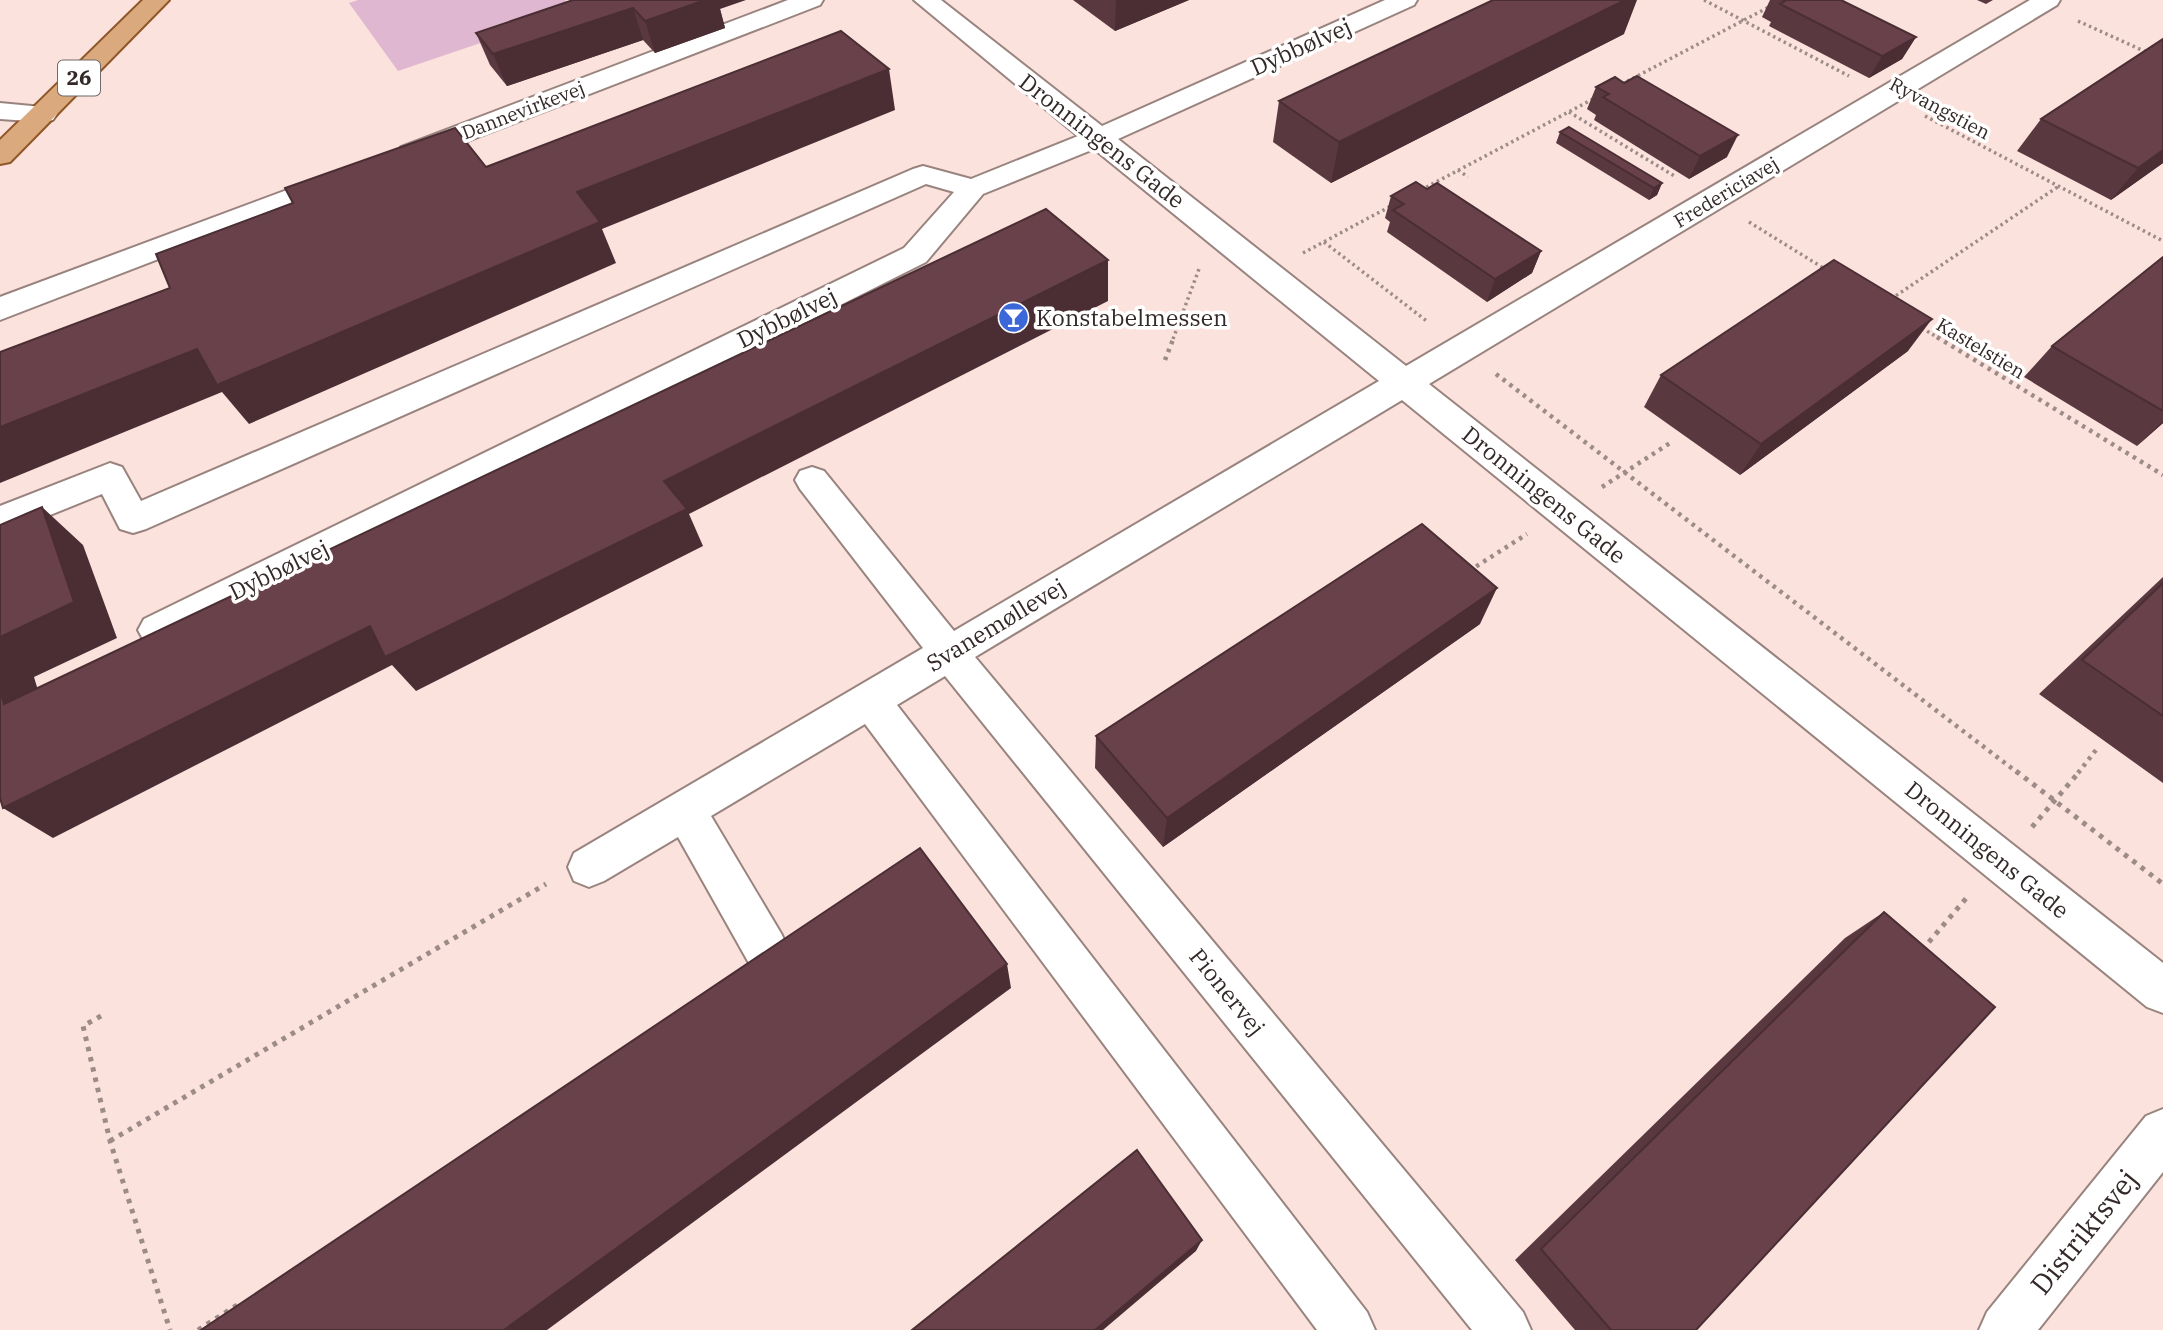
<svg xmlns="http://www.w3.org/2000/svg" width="2163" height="1330" viewBox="0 0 2163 1330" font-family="'IBM Plex Serif',serif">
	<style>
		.water { fill: #e0b7d0 }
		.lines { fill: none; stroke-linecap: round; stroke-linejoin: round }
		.minor-casing { stroke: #99837e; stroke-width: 4 }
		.major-casing { stroke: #905627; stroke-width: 4 }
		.path-far2 { stroke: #9d8b88; stroke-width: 3.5; stroke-dasharray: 2.5 3.5; stroke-linecap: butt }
		.path-far1 { stroke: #9d8b88; stroke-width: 4.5; stroke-dasharray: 3.5 5; stroke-linecap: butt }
		.path { stroke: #9d8b88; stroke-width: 5; stroke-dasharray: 4.5 6; stroke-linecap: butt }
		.minor { fill: #fff; fill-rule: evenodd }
		.major { fill: #daa97d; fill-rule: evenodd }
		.wall { fill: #5a3840 }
		.shaded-wall { fill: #4a2e34 }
		.building { fill: #69414a; stroke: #4a2e34; stroke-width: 2 }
		.labels { text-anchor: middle; stroke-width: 7; stroke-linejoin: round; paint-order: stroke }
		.far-street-label { font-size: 19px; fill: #332928; stroke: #fff }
		.shield { fill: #fff; stroke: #706968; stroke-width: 2 }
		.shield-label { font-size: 21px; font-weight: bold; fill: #332928 }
		.street-label { font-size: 23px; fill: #332928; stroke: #fff }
		.poi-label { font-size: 23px; fill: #332928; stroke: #fff; text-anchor: start }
		.near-street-label { font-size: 28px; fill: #332928; stroke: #fff }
	</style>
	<rect width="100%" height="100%" fill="#fbe2dd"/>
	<path class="water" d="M358 0H565L575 11 398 71 349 3Z"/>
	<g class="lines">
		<defs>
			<path id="minor" d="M788 0H823L820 5 421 159 411 161 401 159 397 153 401 147Z
				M914 0H941L1102 126 1385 0H1417L1414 5 1118 139 1406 366 2030 0H2060L2057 5 1429 384 2163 963V1013L2147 1007 1402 400 975 657 1523 1312 1531 1330H1472L945 676 897 705 1367 1312 1375 1330H1317L865 724 711 816 782 935 788 950 782 965 766 971 750 965 678 837 604 881 589 887 574 881 568 867 574 853 923 648 800 489 795 480 800 471 812 467 824 471 954 631 1379 381 1094 149 983 194 926 262 170 641 157 646 144 641 138 630 144 619 904 248 954 192 926 184 146 529 133 533 120 529 102 494 13 530 0 526V506L110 463 122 467 141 501 913 169 923 166 971 179 1078 136Z
				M0 103 53 108 57 114 53 120 43 122 0 119Z
				M338 171 348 174 352 180 348 186 0 320V297Z
				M2163 1109V1172L2038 1330H1979L1987 1312 2146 1116Z"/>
			<path id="major" d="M143 0H169L10 162 0 164V140Z"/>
		</defs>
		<use href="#minor" class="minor-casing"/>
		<use href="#major" class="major-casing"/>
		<path class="path-far2" d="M1704 0 1849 76
			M2078 21 2146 52
			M1622 84 1769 7
			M1569 112 1676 177
			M1925 116 2163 241
			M1458 170 1468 177
			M1421 190 1595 98
			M1749 222 1825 269
			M1324 242 1428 322
			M1303 253 1391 206
			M1891 299 2059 186
			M1922 328 1940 339
			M1173 339 1199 269"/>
		<path class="path-far1" d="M1937 337 2163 475
			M1165 360 1174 337
			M1496 374 2018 773
			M1602 487 1670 443
			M1469 571 1527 534
			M2078 773 2096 750"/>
		<path class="path" d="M2016 771 2163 884
			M2032 827 2080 771
			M1922 950 1969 895
			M101 1016 83 1026 110 1141 170 1330
			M110 1141 546 884
			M198 1330 242 1302"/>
		<use href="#minor" class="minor"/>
		<use href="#major" class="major"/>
	</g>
	<path class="wall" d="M573 0 720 9 725 28 655 53 643 40 507 86 490 65 476 33Z
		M1073 0H1189L1115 31Z
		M1770 0H1841L1916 37 1902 59 1869 78 1769 26 1771 22 1762 17Z
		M1977 0H1993L1986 4Z
		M1624 34 1331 183 1273 142 1279 101Z
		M2163 39V163L2111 200 2017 151 2041 119Z
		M1596 87 1727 157 1689 179 1594 120 1596 115 1587 109Z
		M1560 132 1662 183 1657 195 1649 200 1556 143Z
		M1427 189 1541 251 1532 273 1487 302 1387 232 1390 222 1385 218 1391 196Z
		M2163 257V423L2137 446 2024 377 2052 346Z
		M1908 351 1740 475 1644 407 1661 375Z
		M2163 577V783L2039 694Z
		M1480 624 1163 847 1095 768 1096 736Z
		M1884 912 1696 1330H1575L1515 1260 1845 938Z"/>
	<path class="shaded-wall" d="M705 0H746L720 9 725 28 655 53 645 21Z
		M1116 0H1189L1115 31Z
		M1625 0H1637L1624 34 1331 183 1339 142Z
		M633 8 643 40 507 86 493 54Z
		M1916 37 1902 59 1869 78 1882 56Z
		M889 69 895 110 602 229 616 263 249 424 222 392 0 483V427L577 192Z
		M1738 135 1727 157 1689 179 1700 156Z
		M2163 150V163L2111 200 2138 168Z
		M1662 183 1657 195 1649 200 1654 188Z
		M1541 251 1532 273 1487 302 1495 279Z
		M1108 260V301L689 514 703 546 416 691 392 665 53 838 3 808Z
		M1932 319 1908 351 1740 475 1761 444Z
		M2163 421V423L2137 446Z
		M42 507 83 545 117 638 34 677 52 737 4 704 0 690V637Z
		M1497 588 1480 624 1163 847 1167 818Z
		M1007 964 1011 988 547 1330H504Z
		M1202 1240 1196 1251 1103 1330H1095Z"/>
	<path class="building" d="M573 0H705L645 21 633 8 493 54 476 33Z
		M1493 0H1625L1339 142 1279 101Z
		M1784 0H1841L1916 37 1882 56 1780 4 1785 1Z
		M841 31 889 69 577 192 600 222 217 385 197 349 0 427V352L170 288 156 254 293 203 285 188 455 128 486 167Z
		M2163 39V150L2138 168 2041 119Z
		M1637 76 1738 135 1700 156 1603 97 1609 94 1596 87 1615 77 1624 83Z
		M1569 127 1662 183 1654 188 1560 132Z
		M1416 182 1427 189 1437 183 1541 251 1495 279 1393 210 1404 204 1391 196Z
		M1046 209 1108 260 664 481 687 509 385 657 370 626 3 808 0 798V690L4 704Z
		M2163 257V411L2052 346Z
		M1834 260 1932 319 1761 444 1661 375Z
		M42 507 74 602 0 637V525Z
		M1422 524 1497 588 1167 818 1096 736Z
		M2163 583V716L2082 660Z
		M920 848 1007 964 504 1330H201Z
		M1884 912 1995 1007 1696 1330H1611L1541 1249Z
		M1137 1150 1202 1240 1095 1330H912Z"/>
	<defs>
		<symbol id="bar-disc" viewBox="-11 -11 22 22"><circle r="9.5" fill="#3c67d8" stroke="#fff"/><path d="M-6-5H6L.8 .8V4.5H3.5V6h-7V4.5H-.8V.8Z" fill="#fff"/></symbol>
	</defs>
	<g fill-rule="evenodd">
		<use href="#bar-disc" x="996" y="300" width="35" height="35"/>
	</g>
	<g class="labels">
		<g class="far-street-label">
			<text transform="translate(1940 108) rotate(28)" y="7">Ryvangstien</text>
			<text transform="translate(523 110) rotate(-21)" y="7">Dannevirkevej</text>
			<text transform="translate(1726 192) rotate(-31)" y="7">Fredericiavej</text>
			<text transform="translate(1981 348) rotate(31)" y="7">Kastelstien</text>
		</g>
		<rect class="shield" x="58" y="60.5" width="42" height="35" rx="5"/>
		<g class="shield-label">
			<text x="79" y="85">26</text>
		</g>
		<g class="street-label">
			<text transform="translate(1301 47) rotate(-24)" y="8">Dybbølvej</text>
			<text transform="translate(1102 141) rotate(38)" y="8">Dronningens Gade</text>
			<text transform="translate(787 318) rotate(-26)" y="8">Dybbølvej</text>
			<text transform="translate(1544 495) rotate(39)" y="8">Dronningens Gade</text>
			<text transform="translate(279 570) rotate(-26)" y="8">Dybbølvej</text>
			<text transform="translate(996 625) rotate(-31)" y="8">Svanemøllevej</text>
			<text transform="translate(1987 850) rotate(39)" y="8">Dronningens Gade</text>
			<text transform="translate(1227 992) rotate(51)" y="8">Pionervej</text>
		</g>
		<g class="poi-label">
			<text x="1036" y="326">Konstabelmessen</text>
		</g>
		<g class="near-street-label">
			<text transform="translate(2084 1232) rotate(-51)" y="10">Distriktsvej</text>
		</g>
	</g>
</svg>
